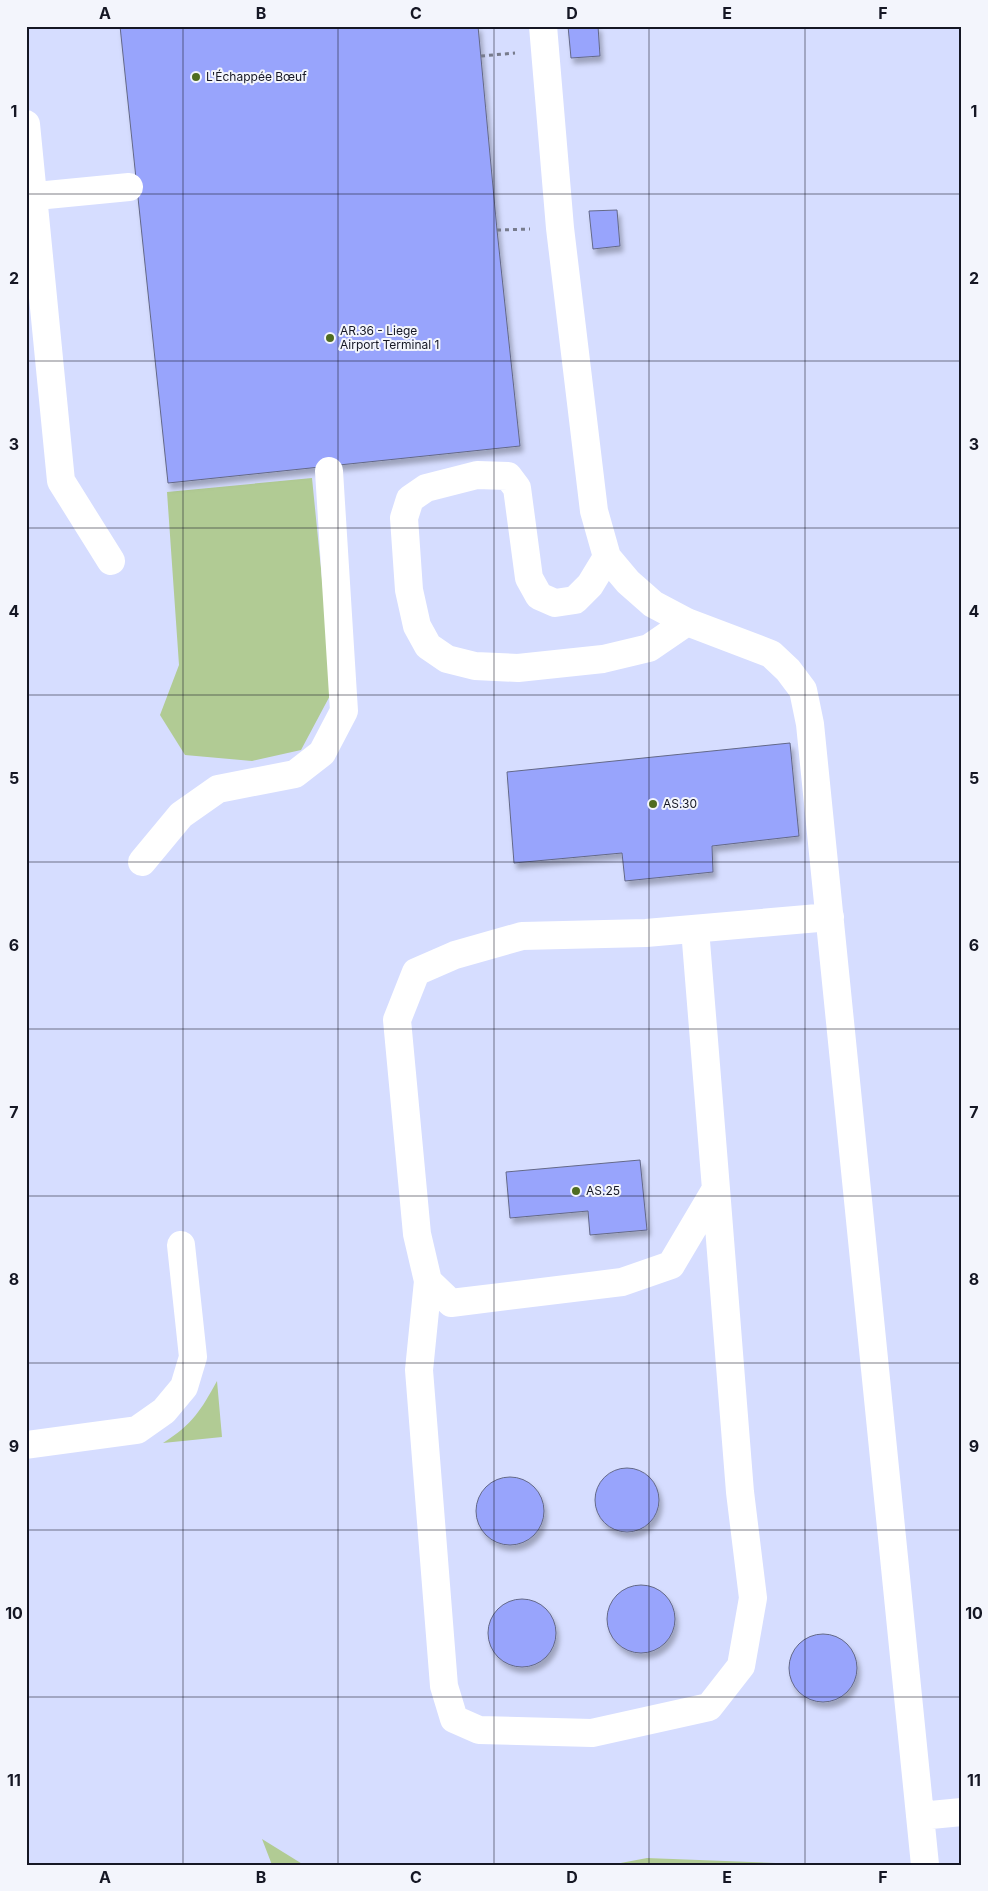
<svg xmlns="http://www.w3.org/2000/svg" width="988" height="1891" viewBox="0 0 988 1891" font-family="Inter,sans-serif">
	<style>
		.built { fill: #d6ddff }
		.green { fill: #b1cb94 }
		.building { fill: #98a4fc; stroke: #646988; filter: url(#shadow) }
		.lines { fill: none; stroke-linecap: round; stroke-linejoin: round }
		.path { stroke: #777b8c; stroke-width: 3; stroke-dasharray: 4 4; stroke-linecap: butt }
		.minor { stroke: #fff; stroke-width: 28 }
		.grid { fill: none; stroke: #151724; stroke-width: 1; stroke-opacity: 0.55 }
		.poi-dot { fill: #4f6c21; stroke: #f3f5fc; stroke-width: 2 }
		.labels { text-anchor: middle; stroke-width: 4; stroke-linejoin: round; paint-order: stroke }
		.poi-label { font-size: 12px; fill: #151724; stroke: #f3f5fc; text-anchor: start }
		.neatline { fill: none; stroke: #151724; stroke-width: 2 }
		.grid-label { font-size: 16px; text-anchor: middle; font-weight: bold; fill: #151724 }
	</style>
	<defs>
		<filter id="shadow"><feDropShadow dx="3" dy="5.5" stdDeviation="2.5" flood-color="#0004"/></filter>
	</defs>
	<rect width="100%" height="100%" fill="#e2e7fc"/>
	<path class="built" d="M26 26H962V1865H804L647 1858 610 1865H26Z"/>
	<path class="green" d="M312 478 333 690 301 750 252 761 185 755 160 715 179 665 167 492Z
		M217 1381 222 1437 163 1443C193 1424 201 1410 217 1381Z
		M262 1839 304 1865H272Z
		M647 1858 804 1864 610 1865Z"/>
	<path class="building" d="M120 26H478L497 230 520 446 168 483Z
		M568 26H598L600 56 571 58Z
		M617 210 620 246 593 249 589 211Z
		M790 743 799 836 712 846 713 872 625 881 622 853 514 863 507 772Z
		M640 1160 647 1230 590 1235 588 1211 510 1218 506 1172Z
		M595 1500a32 32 0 1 1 64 0a32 32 0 1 1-64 0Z
		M476 1511a34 34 0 1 1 68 0a34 34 0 1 1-68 0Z
		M607 1619a34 34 0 1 1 68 0a34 34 0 1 1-68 0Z
		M488 1633a34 34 0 1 1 68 0a34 34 0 1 1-68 0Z
		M789 1668a34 34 0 1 1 68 0a34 34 0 1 1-68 0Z"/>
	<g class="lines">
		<path class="path" d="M481 56 515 53
			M497 230 530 229"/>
		<path class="minor" d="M543 26 560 228 594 511 607 557 628 582 653 604 687 622 771 654 788 670 803 690 810 724 925 1865
			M26 124 61 481 111 561
			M26 197 129 187
			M607 557 590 585 575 600 555 603 539 596 529 578 517 488 508 476 477 475 426 488 410 499 404 518 409 590 417 626 428 646 447 659 475 666 518 668 603 659 649 648 687 622
			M142 862 181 815 218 789 295 774 322 753 344 711 329 471
			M695 929 716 1189 671 1265 622 1282 451 1303 428 1281 417 1234 397 1020 416 972 455 955 522 936 646 933 830 917
			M428 1281 419 1370 444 1686 454 1719 479 1730 592 1733 709 1707 741 1666 753 1598 740 1492 716 1189
			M26 1445 137 1430 164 1411 184 1387 193 1357 181 1245
			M920 1816 962 1812"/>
	</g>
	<path class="grid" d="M183 26V1865M338 26V1865M494 26V1865M649 26V1865M805 26V1865M26 194H962M26 361H962M26 528H962M26 695H962M26 862H962M26 1029H962M26 1196H962M26 1363H962M26 1530H962M26 1697H962"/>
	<g class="poi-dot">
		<circle cx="196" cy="77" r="5"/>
		<circle cx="330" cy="338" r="5"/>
		<circle cx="653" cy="804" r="5"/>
		<circle cx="576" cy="1191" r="5"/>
	</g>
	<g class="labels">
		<g class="poi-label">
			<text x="206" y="81">L'Échappée Bœuf</text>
			<text x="340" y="335">AR.36 - Liege<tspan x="340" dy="14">Airport Terminal 1</tspan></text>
			<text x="663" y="808">AS.30</text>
			<text x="586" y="1195">AS.25</text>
		</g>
	</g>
	<rect width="988" height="1891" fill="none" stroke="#f3f5fc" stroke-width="55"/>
	<rect x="28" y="28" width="932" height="1836" class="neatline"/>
	<g class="grid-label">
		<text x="105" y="19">A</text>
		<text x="261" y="19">B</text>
		<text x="416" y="19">C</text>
		<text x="572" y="19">D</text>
		<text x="727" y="19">E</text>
		<text x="883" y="19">F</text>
		<text x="14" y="117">1</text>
		<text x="974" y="117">1</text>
		<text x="14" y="284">2</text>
		<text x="974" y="284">2</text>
		<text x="14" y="450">3</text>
		<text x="974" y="450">3</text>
		<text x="14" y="617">4</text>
		<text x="974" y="617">4</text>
		<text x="14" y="784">5</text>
		<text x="974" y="784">5</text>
		<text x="14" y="951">6</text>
		<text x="974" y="951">6</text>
		<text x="14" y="1118">7</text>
		<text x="974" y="1118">7</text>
		<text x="14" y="1285">8</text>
		<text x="974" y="1285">8</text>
		<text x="14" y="1452">9</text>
		<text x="974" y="1452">9</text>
		<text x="14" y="1619">10</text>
		<text x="974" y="1619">10</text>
		<text x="14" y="1786">11</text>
		<text x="974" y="1786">11</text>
		<text x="105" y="1883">A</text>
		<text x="261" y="1883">B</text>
		<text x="416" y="1883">C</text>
		<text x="572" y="1883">D</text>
		<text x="727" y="1883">E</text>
		<text x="883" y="1883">F</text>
	</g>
</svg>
